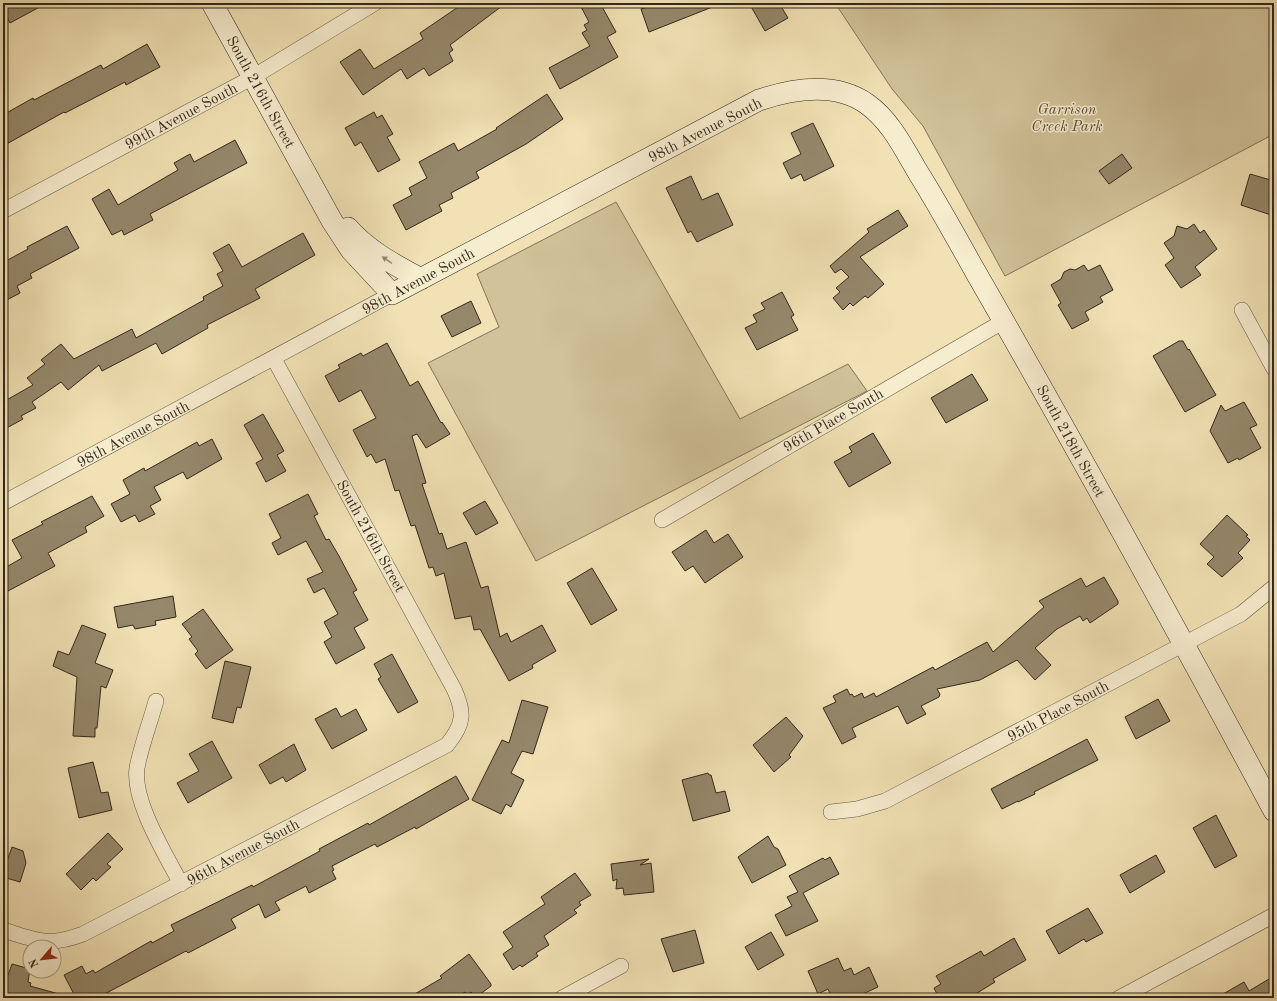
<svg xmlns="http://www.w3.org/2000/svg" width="1277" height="1001" viewBox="0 0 1277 1001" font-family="'Old Standard TT',serif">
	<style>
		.green { fill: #d1c29a; stroke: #82755b }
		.building { fill: #95886b; stroke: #32281c }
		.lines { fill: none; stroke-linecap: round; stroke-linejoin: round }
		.street-casing { stroke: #625642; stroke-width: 16 }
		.secondary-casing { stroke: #32281c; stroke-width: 22 }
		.street { stroke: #f6ecce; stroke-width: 15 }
		.secondary { stroke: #f6ecce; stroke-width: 21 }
		.oneway { fill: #948a75 }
		.labels { text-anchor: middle; stroke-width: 3; stroke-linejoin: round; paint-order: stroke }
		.street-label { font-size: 15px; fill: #32281c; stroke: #f6ecce }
		.park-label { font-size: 15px; font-style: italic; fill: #5a4e3c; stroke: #f6ecce }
	</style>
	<rect width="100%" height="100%" fill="#f1e1b4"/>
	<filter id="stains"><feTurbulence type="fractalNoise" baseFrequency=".005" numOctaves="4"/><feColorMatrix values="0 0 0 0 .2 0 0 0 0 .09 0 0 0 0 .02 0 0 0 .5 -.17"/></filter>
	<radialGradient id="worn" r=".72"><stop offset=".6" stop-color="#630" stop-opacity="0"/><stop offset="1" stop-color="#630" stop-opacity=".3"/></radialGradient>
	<path class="green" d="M835 3H1274V134L1005 276 923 126 892 89Z
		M616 202 740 419 848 364 867 391 536 561 428 363 499 327 477 274Z"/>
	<path class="building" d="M3 3H47L10 23 3 10Z
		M464 3H506L450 45 453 50 449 53 453 61 429 76 424 68 407 79 401 69 363 95 340 62 360 49 374 69 423 39 420 33Z
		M579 3H600L616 32 607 37 618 57 560 89 549 68 590 46 582 33 587 30 584 25 589 22Z
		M659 3H720V4L649 32 641 9Z
		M749 3H779L788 18 765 31Z
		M147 44 160 67 126 85 125 82 65 113 64 112 3 146V115L33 98 34 100 101 65 103 69Z
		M547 94 563 119 526 144 476 172 479 178 451 193 453 198 439 205 442 211 406 230 393 205 412 195 409 188 427 178 419 162 454 143 458 151 497 129 496 128Z
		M374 112 377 118 382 115 393 134 387 137 400 160 378 172 361 142 355 146 345 128Z
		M813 123 834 166 804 181 801 174 791 179 783 163 801 154 791 133Z
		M235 140 247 163 150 214 153 220 124 235 122 230 112 235 92 199 109 189 118 205 178 170 174 163 190 154 194 162Z
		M1122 154 1132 168 1109 184 1099 171Z
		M1250 174 1274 181V216L1241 205Z
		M691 176 702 200 718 193 733 225 697 242 691 231 688 233 666 188Z
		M898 210 908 226 860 257 884 284 868 298 865 296 853 306 850 303 843 310 833 298 840 292 836 288 849 277 841 269 835 273 830 266 869 232 867 229Z
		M1194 224 1200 233 1204 230 1217 249 1195 267 1201 275 1181 288 1165 265 1174 258 1164 243 1174 236 1177 226 1187 229Z
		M67 226 79 248 30 274 32 278 17 286 20 293 3 302V260L4 262 28 249 27 247Z
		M303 233 315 255 255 289 260 298 207 325 208 328 162 354 156 343 102 371 99 365 68 390 61 382 32 402 36 408 21 416 23 419 3 430V402L33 385 27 378 45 364 41 360 61 344 74 359 132 329 136 338 204 300 203 297 223 286 217 274 223 271 213 253 229 244 242 267Z
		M1084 265 1088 271 1100 265 1113 290 1100 297 1103 302 1085 312 1089 320 1072 329 1058 305 1061 303 1051 285 1061 279 1064 272 1070 269 1075 270Z
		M782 292 794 315 791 317 798 330 757 350 745 328 757 322 753 315 765 309 761 303Z
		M471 301 481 323 452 337 441 316Z
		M1179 341H1183L1188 350 1189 349 1216 395 1185 412 1153 356Z
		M387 343 410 386 418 381 441 423 442 422 450 434 426 448 417 434 412 436 426 483 422 484 439 534 442 533 447 549 466 542 481 588 488 586 500 637 507 633 511 642 542 625 556 651 532 665 533 668 509 681 480 629 474 630 471 616 455 619 444 573 436 576 433 567 429 568 415 525 411 526 399 490 395 491 385 459 376 463 371 454 367 457 353 430 376 418 361 390 339 402 325 376 340 368 338 365 361 353 363 356Z
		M972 374 988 400 946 423 931 398Z
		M1244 402 1257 425 1250 428 1261 448 1239 460 1238 458 1228 463 1210 431 1221 405 1225 411Z
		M263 414 284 451 277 455 286 471 266 482 256 463 263 459 244 425Z
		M873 433 891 463 849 487 834 462 852 452 849 447Z
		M212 439 222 459 187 479 183 472 154 487 161 500 150 506 155 514 139 522 135 515 121 522 111 504 130 494 123 480 144 468 145 471 197 442 199 446Z
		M308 494 318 514 314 516 326 540 329 539 339 556 357 590 353 592 368 620 354 628 365 648 336 664 324 642 332 637 324 622 338 614 324 588 314 593 307 579 323 572 306 541 278 555 272 543 281 538 269 514Z
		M92 496 104 516 85 527 87 532 48 553 55 566 8 591 3 581V569L22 558 12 540 43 524 41 522Z
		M485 501 498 523 476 535 463 513Z
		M1227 515 1248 535 1246 536 1250 540 1238 553 1243 558 1222 577 1207 564 1214 557 1200 544Z
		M706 530 714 543 728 534 743 557 705 583 693 566 685 571 672 552Z
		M592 568 617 610 591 625 567 583Z
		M1104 577 1118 601V604L1090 623 1087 618 1083 621 1080 616 1057 629 1035 648 1051 665 1035 680 1017 660 980 680 937 689 940 694 939 697 921 706 926 714 907 724 898 706 852 728 856 737 842 744 823 708 836 702 833 696 847 689 850 695 852 694 854 697 862 693 864 698 874 693 876 697 933 667 935 670 987 642 993 652 1044 607 1039 601 1081 578 1086 587Z
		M173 596 176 617 155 621 156 625 135 629 133 625 118 628 114 607Z
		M203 609 233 650 206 669 195 654 198 651 189 639 192 637 182 624Z
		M82 625 106 634 95 663 113 670 106 688 101 686 97 728H95V737L73 736 77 677 53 666 58 651 69 655Z
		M392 654 418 702 398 713 378 679 381 677 374 664Z
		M225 661 251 667 241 708 237 707 233 723 212 718Z
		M1158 699 1170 721 1136 739 1125 717Z
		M522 700 548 707 533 754 522 751 511 773 524 780 511 807 506 804 501 814 472 800 502 740 509 743Z
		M336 708 341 717 356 709 367 730 332 749 315 719Z
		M786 717 803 736 789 755 791 757 774 772 753 745Z
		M1087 739 1098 760 1034 792 1035 794 1018 802V801L1002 809 991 789Z
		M212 741 232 778 188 803 177 783 199 771 189 754Z
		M294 744 306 770 286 782 283 777 270 784 259 765Z
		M93 762 101 793 108 792 112 810 79 818 68 768Z
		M708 773 709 775H711L716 793 725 791 730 811 693 821 682 780Z
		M456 776 469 799 416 829 415 827 377 847 375 844 332 866 334 870 332 871 336 879 309 893 306 886 275 902 280 910 265 918 259 904 231 919 236 928 188 953 186 951 97 998H76L64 975 82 966 86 974 93 970 95 973 151 941 152 943 174 931 171 925 252 885 253 887 320 851 319 849 368 823 369 825Z
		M1216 815 1237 856 1215 868 1193 828Z
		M108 833 123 849 107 864 111 867 96 881 93 878 81 890 66 874Z
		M768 836 774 847 778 849 786 865 752 883 738 857Z
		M12 847 23 851 26 863 20 882 3 877V863L6 864Z
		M1156 855 1165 872 1130 893 1120 875Z
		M830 857 839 874 803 893 818 921 786 936 775 915 792 906 787 897 798 892 789 876 823 858 825 860Z
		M649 859 640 865 651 863 654 892 624 895 623 888 616 889 617 879 613 881 611 864Z
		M575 873 591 895 579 902 581 905 574 910 577 913 544 936 549 945 536 953 538 956 522 967 520 965 513 970 503 954 513 947 503 932 545 904 541 897Z
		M1088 908 1103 933 1086 942 1084 939 1059 954 1046 931Z
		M695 930 704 963 673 972 661 939Z
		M771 932 784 955 758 970 745 947Z
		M1014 938 1026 960 993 979 995 982 969 998H939L934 988 941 984 936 976 981 951 984 956Z
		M469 954 491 984V986L475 998 471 992 467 995 465 992 455 998H408L442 978 440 976Z
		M838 958 844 971 851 968 854 975 869 967 878 987 854 998H832L828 989 818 994 808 971Z
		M12 964 30 969 28 982 31 983 30 986 59 994 58 998H3V989Z
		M1274 976V998H1216L1244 982 1249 991Z"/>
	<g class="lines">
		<defs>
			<path id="street" d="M3 211 253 77 375 3
				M1242 310 1274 369
				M3 503 392 294
				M662 520 1004 321
				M156 701C150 723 141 746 137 768 132 801 166 855 181 884
				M831 812 857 809 885 801 1241 614 1274 587
				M3 930C38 941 48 947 83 934L447 745C464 724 465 713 454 689L274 359
				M562 998 621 966
				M1119 998 1274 915"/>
			<path id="secondary" d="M212 3 332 221 351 250 392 294 759 100C792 89 835 81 867 104 891 121 904 149 919 174 939 206 957 239 975 271 1078 450 1177 630 1274 811
				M348 228C368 251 395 265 421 279"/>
		</defs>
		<use href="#street" class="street-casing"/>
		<use href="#secondary" class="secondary-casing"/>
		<use href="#street" class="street"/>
		<use href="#secondary" class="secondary"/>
	</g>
	<defs><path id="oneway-solid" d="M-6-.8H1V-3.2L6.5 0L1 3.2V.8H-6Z"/></defs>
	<use class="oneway" href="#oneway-solid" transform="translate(387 260) rotate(-146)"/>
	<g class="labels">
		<g class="street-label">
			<text transform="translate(261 92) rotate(61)" y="5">South 216th Street</text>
			<text transform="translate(181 116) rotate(-28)" y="5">99th Avenue South</text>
			<text transform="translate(705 130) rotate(-27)" y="5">98th Avenue South</text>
			<text transform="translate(418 281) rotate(-28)" y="5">98th Avenue South</text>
			<text transform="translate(833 420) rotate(-30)" y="5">96th Place South</text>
			<text transform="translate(133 434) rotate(-28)" y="5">98th Avenue South</text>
			<text transform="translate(1071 441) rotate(61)" y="5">South 218th Street</text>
			<text transform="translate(371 536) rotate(61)" y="5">South 216th Street</text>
			<text transform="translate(1058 711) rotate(-28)" y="5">95th Place South</text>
			<text transform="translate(243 852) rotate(-28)" y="5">96th Avenue South</text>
		</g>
		<g class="park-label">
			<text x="1067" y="114">Garrison<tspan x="1067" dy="17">Creek Park</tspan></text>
		</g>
	</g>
	<rect width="1277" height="1001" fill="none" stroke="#f1e1b4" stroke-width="16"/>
	<rect x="4" y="4" width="1269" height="993" fill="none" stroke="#32281c" stroke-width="2"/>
	<rect x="8" y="8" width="1261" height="985" fill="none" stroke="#32281c"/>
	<g transform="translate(42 959) rotate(242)"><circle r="19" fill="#f6ecce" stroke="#a89e87"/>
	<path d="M0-3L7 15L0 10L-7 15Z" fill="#8f2418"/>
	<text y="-6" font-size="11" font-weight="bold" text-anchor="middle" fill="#32281c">N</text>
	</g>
	<rect width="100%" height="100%" filter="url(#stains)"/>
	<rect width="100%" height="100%" fill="url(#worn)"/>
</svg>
